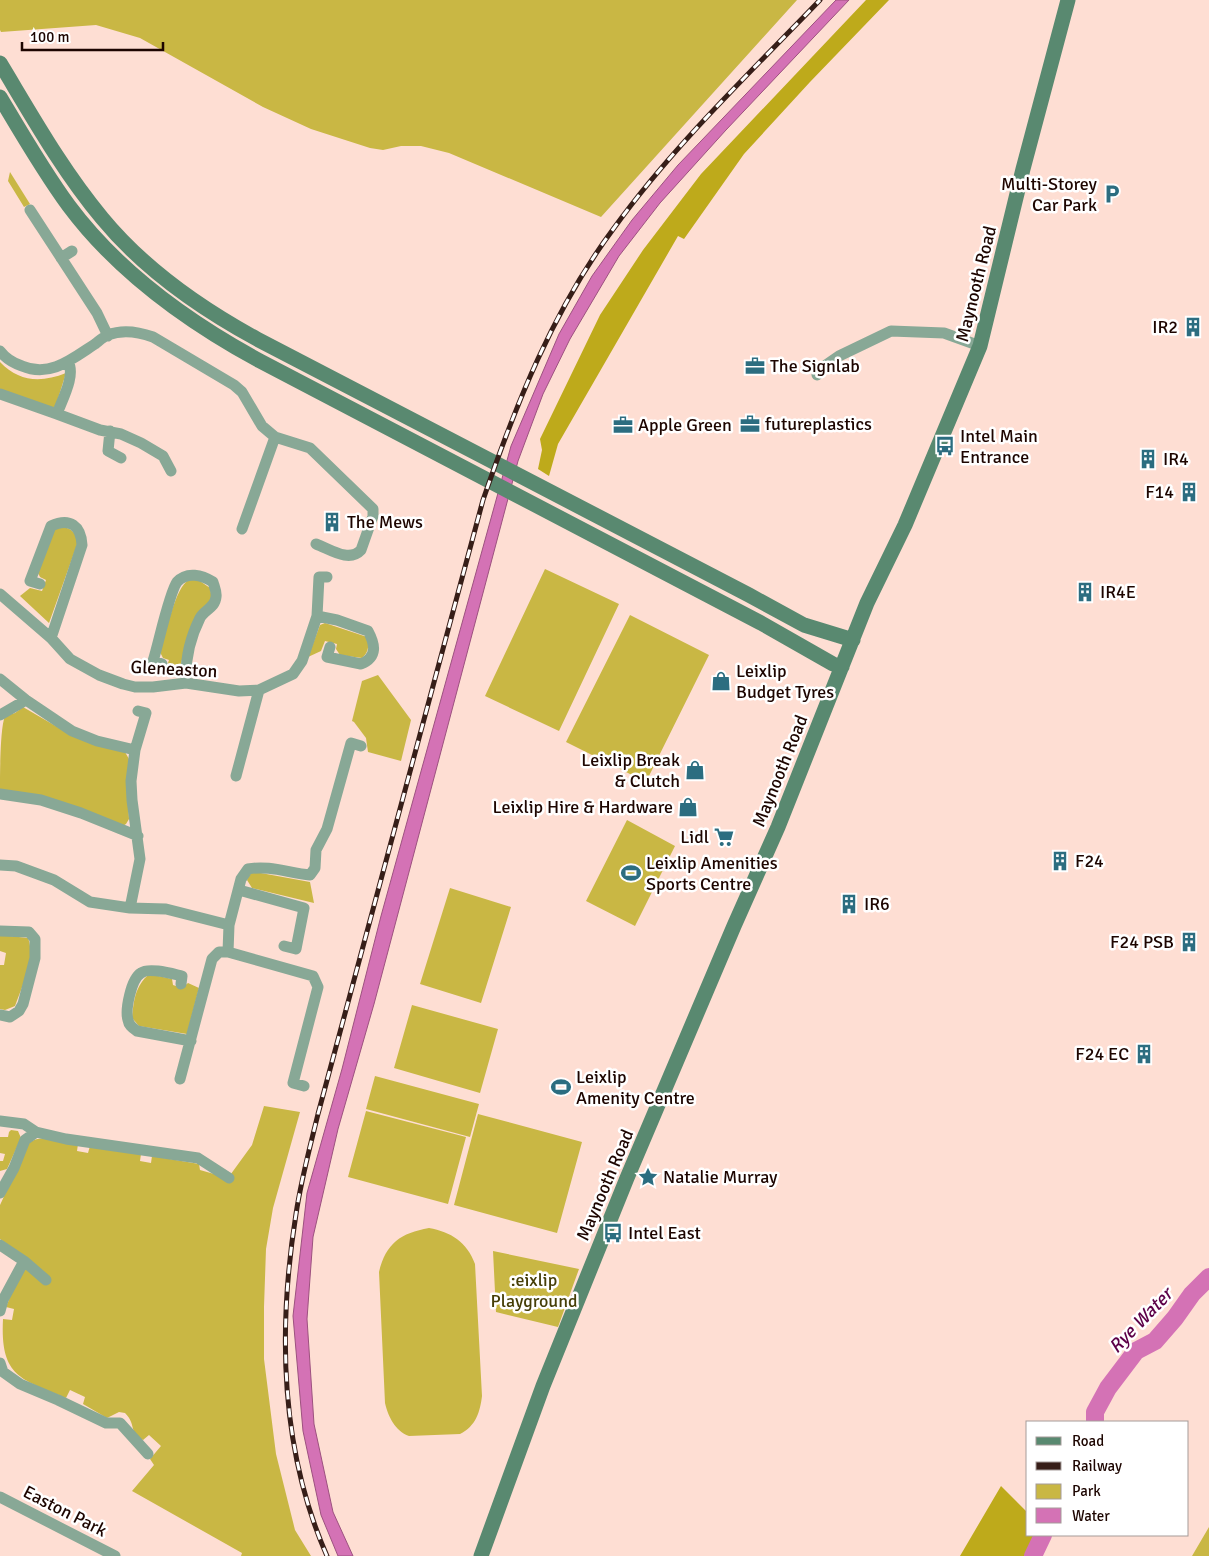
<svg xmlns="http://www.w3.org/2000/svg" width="1209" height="1556" viewBox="0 0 1209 1556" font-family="Signika,sans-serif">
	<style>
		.green { fill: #c9b744 }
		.forest { fill: #beaa1b }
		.water { fill: #d472b5; stroke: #9d517f }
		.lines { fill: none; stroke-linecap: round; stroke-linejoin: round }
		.river { stroke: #d472b5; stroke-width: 18 }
		.street { stroke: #88a896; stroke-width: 11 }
		.secondary { stroke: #598970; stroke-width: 15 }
		.rail-casing { stroke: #371e18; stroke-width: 5 }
		.rail { stroke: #fff; stroke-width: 3; stroke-dasharray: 9; stroke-linecap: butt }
		.labels { text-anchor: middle; stroke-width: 5; stroke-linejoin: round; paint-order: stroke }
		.poi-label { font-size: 18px; fill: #1d0500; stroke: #fff; text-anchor: start }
		.street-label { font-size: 18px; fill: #1d0500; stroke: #fff }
		.park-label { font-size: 18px; fill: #463e07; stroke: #fff }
		.water-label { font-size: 19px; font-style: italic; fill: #5c0048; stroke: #fff }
	</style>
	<rect width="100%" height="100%" fill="#feded3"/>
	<path class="green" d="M0 0H797L601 217 449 153 421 146H401L383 150 370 148 311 129 263 107 140 38 96 25 1 32 0 30Z
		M10 172 30 204 24 207 8 181Z
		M0 362C19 382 41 383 66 373L56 405 53 408 0 391Z
		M59 526C70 528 76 531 78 542L49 623 20 596 30 588 42 591 46 580 40 577 38 573 53 531Z
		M545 569 619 604 559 731 485 696Z
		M197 579 210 588C215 607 202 607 194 621 188 633 182 661 178 675L149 676 153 671 165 672 169 660 163 658 160 652C165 636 174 593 186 582 189 579 193 580 197 579Z
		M630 615 709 655 646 782 566 742Z
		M325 623 367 637C369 645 369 652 362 658L340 655 336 649 337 644 325 641 321 651 308 657 320 625Z
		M378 675 411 720 401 761 368 752 366 738 354 722 352 721 362 681Z
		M23 707 71 735 125 752 129 759 127 782 129 819 126 824 121 827 0 790C0 775 0 728 5 716L15 713Z
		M627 820 675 846 635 926 586 901Z
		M250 871 310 882 314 903 252 888 247 880Z
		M450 888 511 907 481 1003 420 984Z
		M0 935 28 938C36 959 22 986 15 1006L5 1010 0 1009V965H4L6 953 0 951Z
		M149 974 172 979 173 985 182 988 188 983 199 988 187 1034 139 1026 132 1018C134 999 135 987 149 974Z
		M412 1005 498 1029 480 1093 394 1068Z
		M375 1076 479 1104 470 1137 366 1109Z
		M264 1106 300 1112 273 1208 266 1249 264 1307V1359L276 1454 295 1530 311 1556H241L242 1553 132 1491 154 1465 150 1459 161 1446 149 1435 143 1440C128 1432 137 1425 125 1413L119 1412 107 1418 83 1404 85 1397 70 1390 66 1398C21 1379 0 1377 3 1319L12 1320 14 1309 6 1307 19 1275 34 1263 0 1239V1205L29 1143C42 1133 63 1142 78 1144L77 1151 88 1153 90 1146 141 1154 140 1161 151 1163 152 1156 199 1164 200 1170 228 1178 252 1145Z
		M366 1111 466 1137 448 1204 348 1177Z
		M478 1114 582 1142 557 1233 454 1205Z
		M11 1130 18 1131 21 1138 7 1169 0 1171V1161H3L5 1154 0 1153V1137H8L9 1132Z
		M429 1228C451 1232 467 1242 475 1264L482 1396C480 1412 476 1426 460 1434L409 1436C395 1431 388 1416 385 1403L379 1272C386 1243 401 1233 429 1228Z
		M493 1251 579 1269 558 1327 496 1312Z
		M1209 1527V1556H1192Z"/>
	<path class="forest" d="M866 0H889L810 82 744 154 684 239 678 236 558 444 549 476 538 469 542 450 540 439 600 315 643 250 701 174Z
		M1001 1486 1028 1513V1535H1043L1034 1556H960Z"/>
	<path class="water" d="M836 0H849L726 130 660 203 619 256 570 339 543 394 518 461 374 1004 338 1129 313 1237 307 1319 314 1424 333 1512 353 1556H338L321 1515 303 1431 293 1316 307 1193 342 1069 381 916 511 446 559 334 592 276 632 220 678 165Z"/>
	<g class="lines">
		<path class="river" d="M1095 1422V1412L1108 1388 1136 1351 1155 1341 1175 1318 1192 1294 1209 1277
			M1033 1556 1043 1535"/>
		<path class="street" d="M30 210 97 313 108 336
			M61 258 72 251
			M0 351C6 359 13 363 22 366 50 378 72 359 95 344 99 341 103 337 108 335 123 329 139 332 153 337L234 385 242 392 262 426 275 437
			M817 375 826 365 839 356 891 331 944 333 980 346
			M0 394 57 414C62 400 76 375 68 362
			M57 414 100 430 121 434 141 443 163 456 171 471
			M110 431 108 451 121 458
			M242 529 275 437 310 448 373 509V516L361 550C349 563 330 549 316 544
			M40 584 30 581 51 526C70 517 81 526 82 545L51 638
			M0 594 51 638 70 659 99 675 123 684 135 687H153L186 683 239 691 259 690 293 674 302 661 317 616 319 577H327
			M317 616 337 620 368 631C375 644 378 657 361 664L327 657 330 647
			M162 664 153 661C158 646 169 593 177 582 187 571 202 575 213 582 214 586 217 592 216 597 215 608 204 610 200 618 190 638 185 661 186 683
			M0 679 26 700 72 731 97 741 135 750
			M0 715 26 700
			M236 776 259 690
			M0 794 41 800 81 813 138 836
			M0 865 16 866 54 880 90 902 130 908 166 909 229 925 228 952
			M239 890 304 908 296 949 284 946
			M130 908 140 859 132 800 131 781 135 750 146 713 138 711
			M229 925 241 879 248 869C269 865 289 873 310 875L315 868 316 850 327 829 351 743 361 746
			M0 931 29 932 35 939V958L23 1004 19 1011 10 1017 0 1015
			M181 984 182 976C173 974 149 967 141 973 131 979 125 1010 128 1020 129 1026 133 1028 137 1031L191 1041
			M180 1079 212 959 219 952H228L313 976 318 987 293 1083 304 1086
			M0 1121 24 1124 36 1132 66 1139 198 1158 229 1178
			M0 1193 14 1168 25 1140 36 1132
			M0 1245 24 1261 46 1280
			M0 1311 3 1300 24 1261
			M0 1363 3 1372 20 1384 58 1400 106 1423H120L148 1454
			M0 1497 115 1556"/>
		<path class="secondary" d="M0 63C32 116 62 170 102 218 144 269 200 308 257 339L749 595 804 625 853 640
			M0 97C22 134 44 172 69 206 119 273 188 322 260 361L761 623 833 664 842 667
			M481 1556 543 1386 627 1178 734 926 778 827 867 603 905 525 980 346 1023 169 1068 0"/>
		<defs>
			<path id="rail" d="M327 1556C280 1449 278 1327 296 1214 301 1180 310 1147 318 1114L483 500C516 404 553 310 614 228 674 145 749 74 820 0"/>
		</defs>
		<use href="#rail" class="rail-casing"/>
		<use href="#rail" class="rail"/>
	</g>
	<defs>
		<symbol id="parking-bare" viewBox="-9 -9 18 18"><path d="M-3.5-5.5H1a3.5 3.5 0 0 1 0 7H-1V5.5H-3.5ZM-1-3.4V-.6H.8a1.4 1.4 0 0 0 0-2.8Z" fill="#2c6d80" stroke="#fff" stroke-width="2.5" paint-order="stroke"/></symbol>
		<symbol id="building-bare" viewBox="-9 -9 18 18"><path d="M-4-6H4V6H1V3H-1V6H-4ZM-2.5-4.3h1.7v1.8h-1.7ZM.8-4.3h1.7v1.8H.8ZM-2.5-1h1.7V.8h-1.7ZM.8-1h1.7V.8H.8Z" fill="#2c6d80" stroke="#fff" stroke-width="2.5" paint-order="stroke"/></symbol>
		<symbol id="office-bare" viewBox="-9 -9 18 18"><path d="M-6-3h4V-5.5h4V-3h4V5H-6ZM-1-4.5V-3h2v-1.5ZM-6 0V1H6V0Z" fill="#2c6d80" stroke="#fff" stroke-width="2.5" paint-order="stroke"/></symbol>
		<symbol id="bus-bare" viewBox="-9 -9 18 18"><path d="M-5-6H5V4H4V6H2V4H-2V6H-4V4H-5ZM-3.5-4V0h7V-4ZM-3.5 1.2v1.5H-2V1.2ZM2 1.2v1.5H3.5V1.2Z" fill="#2c6d80" stroke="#fff" stroke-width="2.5" paint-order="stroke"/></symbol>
		<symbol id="shop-bare" viewBox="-9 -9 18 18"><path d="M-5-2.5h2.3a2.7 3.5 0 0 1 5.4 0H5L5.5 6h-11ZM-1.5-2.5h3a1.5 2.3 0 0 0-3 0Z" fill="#2c6d80" stroke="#fff" stroke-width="2.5" paint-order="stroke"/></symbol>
		<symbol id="supermarket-bare" viewBox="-9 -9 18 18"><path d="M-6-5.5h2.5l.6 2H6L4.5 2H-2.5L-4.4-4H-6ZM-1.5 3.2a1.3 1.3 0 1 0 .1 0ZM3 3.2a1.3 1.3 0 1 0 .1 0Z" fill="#2c6d80" stroke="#fff" stroke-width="2.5" paint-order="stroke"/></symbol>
		<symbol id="stadium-bare" viewBox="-9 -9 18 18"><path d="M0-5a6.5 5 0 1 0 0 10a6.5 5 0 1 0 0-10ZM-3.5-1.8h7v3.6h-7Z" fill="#2c6d80" stroke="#fff" stroke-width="2.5" paint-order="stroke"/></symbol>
		<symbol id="sight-bare" viewBox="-9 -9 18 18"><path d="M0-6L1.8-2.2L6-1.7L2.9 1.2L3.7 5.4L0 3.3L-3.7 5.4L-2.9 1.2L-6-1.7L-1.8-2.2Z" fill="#2c6d80" stroke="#fff" stroke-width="2.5" paint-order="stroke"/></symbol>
	</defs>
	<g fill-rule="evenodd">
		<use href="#parking-bare" x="1098" y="180" width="28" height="28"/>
		<use href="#building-bare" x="1179" y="313" width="28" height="28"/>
		<use href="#office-bare" x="741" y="352" width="28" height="28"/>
		<use href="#office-bare" x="736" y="410" width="28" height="28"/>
		<use href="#office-bare" x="609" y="411" width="28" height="28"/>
		<use href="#bus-bare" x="931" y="432" width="28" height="28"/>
		<use href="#building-bare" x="1134" y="445" width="28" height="28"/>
		<use href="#building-bare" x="1175" y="478" width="28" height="28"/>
		<use href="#building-bare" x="318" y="508" width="28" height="28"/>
		<use href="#building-bare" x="1071" y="578" width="28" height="28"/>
		<use href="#shop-bare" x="707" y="667" width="28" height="28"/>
		<use href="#shop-bare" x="681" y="756" width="28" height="28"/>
		<use href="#shop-bare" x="674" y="793" width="28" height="28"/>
		<use href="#supermarket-bare" x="710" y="823" width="28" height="28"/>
		<use href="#building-bare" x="1046" y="847" width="28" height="28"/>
		<use href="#stadium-bare" x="617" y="859" width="28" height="28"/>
		<use href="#building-bare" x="835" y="890" width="28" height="28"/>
		<use href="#building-bare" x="1175" y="928" width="28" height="28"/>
		<use href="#building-bare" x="1130" y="1040" width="28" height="28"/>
		<use href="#stadium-bare" x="547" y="1073" width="28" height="28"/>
		<use href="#sight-bare" x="634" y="1163" width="28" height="28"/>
		<use href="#bus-bare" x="599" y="1219" width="28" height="28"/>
	</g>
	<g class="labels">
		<g class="poi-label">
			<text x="1097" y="190" text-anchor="end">Multi-Storey<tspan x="1097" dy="21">Car Park</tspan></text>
			<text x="1178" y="333" text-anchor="end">IR2</text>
			<text x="770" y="372">The Signlab</text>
			<text x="765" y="430">futureplastics</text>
			<text x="638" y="431">Apple Green</text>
			<text x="960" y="442">Intel Main<tspan x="960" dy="21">Entrance</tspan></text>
			<text x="1163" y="465">IR4</text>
			<text x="1174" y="498" text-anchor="end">F14</text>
			<text x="347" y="528">The Mews</text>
			<text x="1100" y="598">IR4E</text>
			<text x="736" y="677">Leixlip<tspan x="736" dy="21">Budget Tyres</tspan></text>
			<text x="680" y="766" text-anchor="end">Leixlip Break<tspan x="680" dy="21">&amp; Clutch</tspan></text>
			<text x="673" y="813" text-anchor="end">Leixlip Hire &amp; Hardware</text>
			<text x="709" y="843" text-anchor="end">Lidl</text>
			<text x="1075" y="867">F24</text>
			<text x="646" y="869">Leixlip Amenities<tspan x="646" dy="21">Sports Centre</tspan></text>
			<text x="864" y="910">IR6</text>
			<text x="1174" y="948" text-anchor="end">F24 PSB</text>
			<text x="1129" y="1060" text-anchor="end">F24 EC</text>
			<text x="576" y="1083">Leixlip<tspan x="576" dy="21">Amenity Centre</tspan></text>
			<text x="663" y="1183">Natalie Murray</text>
			<text x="628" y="1239">Intel East</text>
		</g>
		<g class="street-label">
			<text transform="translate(976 284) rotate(-76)" y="6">Maynooth Road</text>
			<text transform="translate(174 669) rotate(3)" y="6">Gleneaston</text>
			<text transform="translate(780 771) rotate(-68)" y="6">Maynooth Road</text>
			<text transform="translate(605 1185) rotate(-67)" y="6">Maynooth Road</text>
			<text transform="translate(65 1511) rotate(27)" y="6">Easton Park</text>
		</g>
		<g class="park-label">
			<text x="534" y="1286">:eixlip<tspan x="534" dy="21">Playground</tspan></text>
		</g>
		<g class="water-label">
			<text transform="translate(1140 1320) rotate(-46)" y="7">Rye Water</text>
		</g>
	</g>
	<rect x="1026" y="1421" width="162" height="115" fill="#ffffff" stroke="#a59b99"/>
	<rect x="1036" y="1437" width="25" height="8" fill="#598970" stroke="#a59b99"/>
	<text x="1072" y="1446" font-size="15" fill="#1d0500">Road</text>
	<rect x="1036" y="1462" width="25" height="8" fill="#371e18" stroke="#a59b99"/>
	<text x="1072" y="1471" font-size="15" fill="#1d0500">Railway</text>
	<rect x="1036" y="1484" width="25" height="15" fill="#c9b744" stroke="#a59b99"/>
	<text x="1072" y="1496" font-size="15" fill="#1d0500">Park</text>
	<rect x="1036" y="1508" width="25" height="15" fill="#d472b5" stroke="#a59b99"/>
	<text x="1072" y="1521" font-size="15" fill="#1d0500">Water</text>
	<path d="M22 42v8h141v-8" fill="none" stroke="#1d0500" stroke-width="2.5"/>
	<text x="30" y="42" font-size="15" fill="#1d0500" stroke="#ffffff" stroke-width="4" paint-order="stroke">100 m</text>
</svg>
